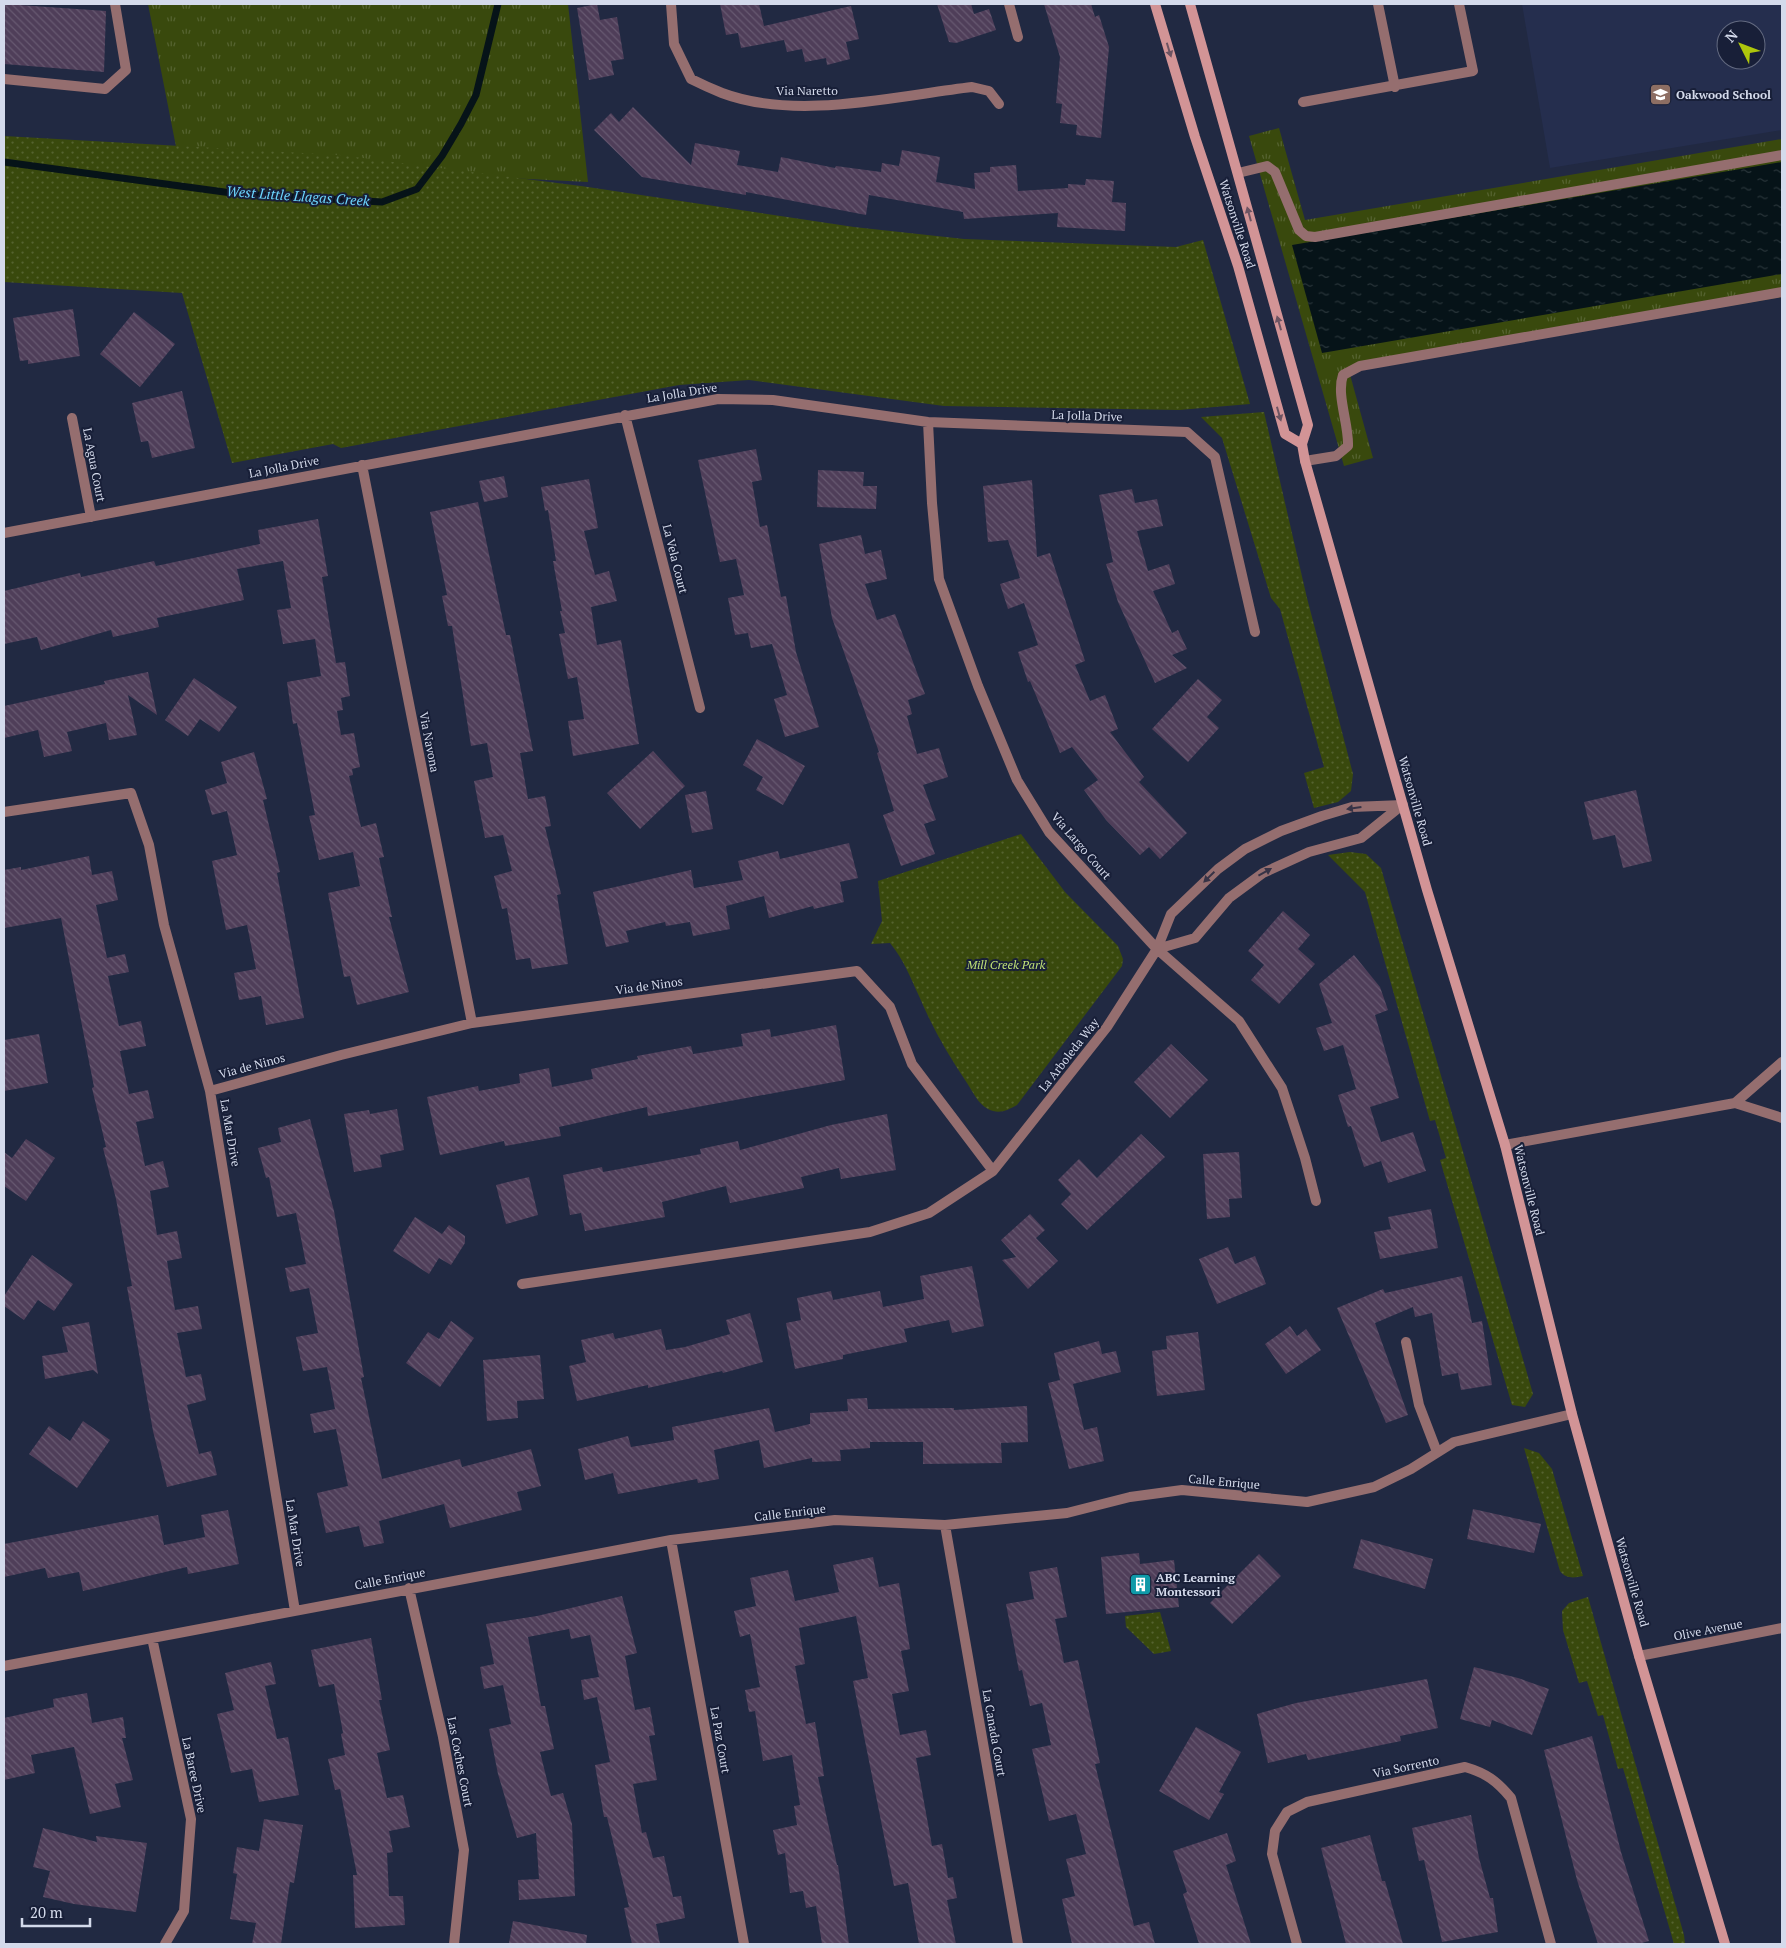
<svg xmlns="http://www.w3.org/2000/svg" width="1786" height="1948" viewBox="0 0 1786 1948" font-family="'PT Serif',serif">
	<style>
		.built { fill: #252e4e; fill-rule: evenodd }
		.grass { fill: url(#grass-tufts) }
		.park { fill: url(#park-dots) }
		.water { fill: url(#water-ripples) }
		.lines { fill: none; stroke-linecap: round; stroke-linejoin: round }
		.stream { stroke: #061318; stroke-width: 7 }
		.building { fill: url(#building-back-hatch) }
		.lane { stroke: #956e6f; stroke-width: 10 }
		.street { stroke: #956e6f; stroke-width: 10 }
		.secondary { stroke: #d29496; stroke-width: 10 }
		.oneway { fill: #6c5462 }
		.oneway2 { fill: #373346 }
		.labels { text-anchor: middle; stroke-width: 4; stroke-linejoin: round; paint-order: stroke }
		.street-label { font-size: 12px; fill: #d4daeb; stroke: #181f38 }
		.poi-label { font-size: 12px; font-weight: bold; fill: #d4daeb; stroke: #181f38; text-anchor: start }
		.park-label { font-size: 12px; font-style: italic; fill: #bfe075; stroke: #181f38 }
		.water-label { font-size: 14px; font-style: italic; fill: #6cd5fd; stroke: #181f38 }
	</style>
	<defs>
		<pattern id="grass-tufts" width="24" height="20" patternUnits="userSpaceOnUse" patternTransform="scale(1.25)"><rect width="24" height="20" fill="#39490d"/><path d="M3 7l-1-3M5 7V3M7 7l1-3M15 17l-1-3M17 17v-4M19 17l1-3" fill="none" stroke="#556330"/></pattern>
		<pattern id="park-dots" width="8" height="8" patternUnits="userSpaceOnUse" patternTransform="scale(1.25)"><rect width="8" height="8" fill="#39490d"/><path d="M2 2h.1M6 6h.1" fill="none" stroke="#556330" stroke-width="1.8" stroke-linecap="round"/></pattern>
		<pattern id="water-ripples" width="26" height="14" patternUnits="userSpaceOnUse" patternTransform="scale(1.25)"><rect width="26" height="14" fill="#061318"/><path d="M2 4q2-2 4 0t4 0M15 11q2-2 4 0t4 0" fill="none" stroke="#29353a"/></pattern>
		<pattern id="building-back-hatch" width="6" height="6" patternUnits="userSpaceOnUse" patternTransform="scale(1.25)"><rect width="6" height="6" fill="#4f3e59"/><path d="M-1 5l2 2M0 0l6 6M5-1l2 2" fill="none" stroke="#675971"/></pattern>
	</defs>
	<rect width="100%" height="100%" fill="#212942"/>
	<path class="built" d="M1522 4H1782V130L1550 168ZM1726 30H1756V60H1726Z"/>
	<path class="grass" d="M148 4H568L588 182 179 162Z
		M1279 128 1305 220 1782 139V297L1349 371 1373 458 1344 466 1249 136Z"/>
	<path class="park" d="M4 136 339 155 581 186 854 227 964 239 1176 247 1203 240 1250 404 1179 410 944 406 749 380 679 385 341 448 333 444 232 463 182 293 4 282Z
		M1264 412 1307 598 1353 774 1351 791 1338 802 1314 808 1304 773 1324 767 1280 609 1271 598 1222 438 1201 417Z
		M1021 834 1065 892 1118 946 1123 959 1122 966 1017 1105C1008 1110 999 1115 988 1109 978 1104 973 1092 967 1083 948 1055 932 1027 919 996 910 977 904 960 890 943L871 944 882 921 878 881Z
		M1350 852 1366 854 1381 868 1533 1394 1525 1407 1512 1405 1440 1160 1446 1158 1435 1120 1430 1121 1365 892 1328 855Z
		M1524 1448 1539 1453 1552 1469 1583 1576C1574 1578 1566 1579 1560 1571Z
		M1588 1597 1684 1935 1685 1944H1674L1623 1768 1618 1769 1603 1715 1598 1716 1587 1681 1579 1683 1563 1630 1562 1611 1569 1603Z
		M1160 1612 1171 1651 1154 1654 1126 1627 1125 1616Z"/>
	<path class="water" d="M1782 162V274L1322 353 1292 245Z"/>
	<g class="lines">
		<path class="stream" d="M4 162 239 194 382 202 417 189 442 156 461 124 476 95 498 4"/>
	</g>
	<path class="building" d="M4 4 106 11 104 72 4 64Z
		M597 4 600 20 617 17 624 59 611 61 614 75 589 80 577 8Z
		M720 4H759L764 26 851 6 859 39 846 42 850 59 827 65 826 58 805 62 802 49 787 52 784 40 741 48 738 33 726 35Z
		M937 4H971L974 14 989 9 996 30 956 43 949 42Z
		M1044 4H1091L1095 17 1099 15 1109 47 1101 138 1076 135 1077 125 1060 123 1062 104 1056 103 1060 57Z
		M633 107 691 165 695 143 740 151 737 165 778 172 781 157 835 168 836 166 881 172 882 163 899 166 902 150 940 157 936 182 975 189 974 173 990 172V167L1016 165 1018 191 1068 188V184L1085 185 1086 179 1114 181 1112 202 1126 203 1125 231 1057 227 1058 213 964 219 963 212 869 195 866 215 746 192V195L642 177 594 130 611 113 619 122Z
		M73 309 80 356 28 364V360L20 361 13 318Z
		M134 312 175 344 140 387 100 354Z
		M182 391 195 448 152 458 148 441 141 442 132 403Z
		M756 449 762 480 752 482 760 527 767 525 781 597 786 596 796 652 819 727 785 737 774 699 787 695 772 644 751 648 748 633 735 635 728 598 744 595 736 559 720 562 698 460Z
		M818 470 864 472 863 486H877L876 509 817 507Z
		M504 476 508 497 484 502 479 481Z
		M589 479 598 528 584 531 595 575 609 571 617 601 591 607 597 645 621 640 639 744 573 756 568 721 584 719 577 677 568 679 559 634 565 633 560 611H562L553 561H556L548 510 545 511 541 487Z
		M1032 480 1037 557 1050 553 1085 661 1075 665 1090 701 1105 695 1118 729 1110 732 1144 777 1139 782 1187 833 1160 859 1149 847 1140 855 1106 820 1084 790 1098 780 1072 747 1060 753 1030 681 1028 682 1018 652 1038 645 1024 603 1008 609 1000 584 1020 578 1008 540 988 542 983 486Z
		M1132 489 1135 503 1157 499 1163 526 1137 531 1148 571 1169 564 1175 584 1153 591 1172 633 1178 630 1187 649 1172 655 1187 668 1155 683 1118 602 1106 564 1113 562 1099 495Z
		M478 502 506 635H510L533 751 520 753 528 799 545 796 551 826 545 827 561 894 557 895 568 964 532 969 530 958 516 960 507 908 502 909 494 876 512 871 503 835 485 838 474 781 493 777 487 743 471 746 452 626H448L442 596 447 595 430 512Z
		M318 519 328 576 322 577 336 663 345 662 350 696 341 698 343 710 337 711 341 735 354 733 360 767 352 769 353 775 349 776 361 827 376 823 384 857 379 858 392 917H389L409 992 357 1005 350 976 344 977 328 893 360 886 353 852 319 860 309 816 315 815 297 723 293 724 287 682 321 676 315 639 283 644 277 610 291 608 283 561 237 569 244 600 157 618 159 627 113 637 111 630 41 650 37 637 4 644V591L80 573 81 577 154 561 156 566 260 544 258 530Z
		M861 535 865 554 881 550 887 579 865 584 877 620 895 614 925 694 908 700 912 714 907 716 917 754 939 748 948 777 923 785 936 820 924 824 935 854 901 866 883 815 894 811 877 753 879 752 832 618 819 544Z
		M148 672 157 715 128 695 137 735 109 740 106 723 67 732 72 751 44 757 38 730 4 738V706L105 684 104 681Z
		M194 678 237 707 219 732 200 719 188 736 165 720Z
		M1198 679 1222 700 1207 717 1219 728 1188 762 1152 729Z
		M757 739 805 766 783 805 756 790 763 777 743 765Z
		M653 751 685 786 640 829 607 793Z
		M254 752 267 799 263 800 280 872 277 873 304 1018 266 1025 261 996 239 1000 234 973 256 969 247 925 226 930 212 861 237 855 227 811 212 815 205 790 227 783 221 762Z
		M1636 790 1652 861 1623 868 1615 835 1593 840 1584 802Z
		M706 791 713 829 692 833 685 795Z
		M849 843 858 878 840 882 844 902 814 909 813 906 769 918 764 896 726 906 730 929 693 936 690 922 666 926 665 922 626 931 629 942 606 947 593 892 691 870 694 888 743 880 738 861 778 851 780 859Z
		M89 856 92 875 112 871 118 900 96 905 107 958 125 954 129 972 108 976 119 1026 141 1021 146 1046 120 1051 129 1094 148 1090 154 1118 136 1122 145 1166 163 1161 169 1187 150 1191 157 1235 177 1231 182 1258 167 1261 175 1310 198 1306 202 1329 177 1333 186 1377 201 1374 206 1400 187 1405 199 1454 211 1451 217 1475 167 1487 153 1431 127 1287 132 1286 116 1199 103 1148 106 1147 92 1088 94 1087 61 918 4 928V870L21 867V870Z
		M1283 911 1310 935 1298 949 1315 964 1279 1004 1251 980 1264 965 1248 951Z
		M1354 955 1380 987 1388 1010 1375 1015 1399 1098 1370 1107 1381 1142 1413 1132 1426 1171 1388 1183 1381 1161 1364 1167 1351 1126 1348 1127 1338 1095 1356 1089 1343 1045 1324 1051 1316 1028 1332 1023 1319 984Z
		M836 1025 845 1080 648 1116 647 1107 559 1127 561 1136 505 1146 504 1141 440 1155 427 1097 478 1086 479 1091 520 1083 519 1074 549 1068 552 1087 593 1079 591 1069 638 1059 637 1056 691 1046 693 1054 743 1046 741 1034 770 1029 771 1037Z
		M39 1034 48 1083 4 1091V1040Z
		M1171 1044 1208 1080 1170 1118 1134 1082Z
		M397 1109 404 1150 380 1155 382 1167 354 1172 344 1114 369 1110 370 1114Z
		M887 1114 896 1170 841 1179 839 1168 801 1177 804 1188 730 1203 726 1186 662 1202 665 1217 585 1231 581 1213 570 1215 563 1175 602 1167 603 1172 701 1154 700 1149 738 1141 740 1150 831 1125Z
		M310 1119 334 1211 364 1377 361 1378 382 1479 460 1459 462 1467 531 1449 541 1486 517 1492 522 1510 450 1528 444 1504 379 1521 384 1543 364 1547 359 1526 326 1533 317 1493 348 1486 336 1429 314 1433 310 1414 335 1409 327 1367 303 1371 296 1337 318 1333 309 1288 290 1292 285 1268 306 1264 296 1213 277 1217 269 1177 266 1178 258 1148 281 1142 278 1128Z
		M1141 1134 1165 1157 1087 1230 1061 1204 1071 1194 1058 1180 1079 1159 1097 1178Z
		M26 1139 55 1158 26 1201 4 1186V1152L12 1158Z
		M1239 1152 1242 1198 1229 1199 1230 1217 1207 1219 1203 1154Z
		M529 1177 538 1215 506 1224 496 1185Z
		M1431 1209 1438 1248 1380 1259 1374 1232 1391 1229 1388 1217Z
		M1030 1214 1045 1230 1036 1238 1058 1261 1028 1289 1002 1260 1016 1257 1001 1240Z
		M415 1217 442 1234 449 1225 465 1236V1243L451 1265 439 1258 429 1274 393 1251Z
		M1228 1247 1235 1264 1255 1256 1266 1284 1217 1304 1199 1259Z
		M32 1255 73 1284 54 1311 38 1300 24 1320 4 1306V1296Z
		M972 1266 984 1326 952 1333 949 1320 904 1329 907 1342 843 1355V1359L795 1369 786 1323 801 1320 797 1298 831 1291 833 1300 880 1291 883 1307 924 1299 920 1276Z
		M1462 1276 1472 1323 1482 1321 1492 1385 1461 1390 1458 1373 1442 1376 1432 1313 1415 1317 1413 1307 1375 1323 1408 1415 1386 1423 1337 1308 1383 1289 1385 1293Z
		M750 1313 763 1362 723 1373 722 1371 648 1388V1385L577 1401 569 1366 586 1362 581 1340 613 1333 615 1339 661 1329 666 1350 685 1347 730 1334 726 1320Z
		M451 1321 474 1338 440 1387 406 1363 428 1332 439 1339Z
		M89 1322 98 1374 93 1370 45 1379 42 1356 68 1352 62 1327Z
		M1290 1326 1297 1336 1306 1329 1321 1350 1286 1374 1265 1344Z
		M1198 1332 1205 1390 1157 1396 1152 1351 1167 1349 1166 1336Z
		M1099 1341 1102 1354 1116 1351 1121 1372 1073 1384 1084 1430 1097 1427 1104 1461 1069 1469 1048 1383 1060 1380 1054 1353Z
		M540 1355 544 1399 517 1401 518 1418 487 1421 483 1360Z
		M867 1398 868 1409 954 1408V1410L1027 1406 1028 1442 1001 1443 1002 1463 923 1464V1442H870V1448L840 1450 841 1461 812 1462V1458L764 1468 759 1440 714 1450 719 1479 698 1483 697 1479 618 1494 613 1473 585 1480 578 1449 628 1436 631 1447 674 1440 672 1427 769 1408 775 1432 810 1424V1413L848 1411 847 1399Z
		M83 1421 110 1440 77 1488 29 1454 49 1426 70 1441Z
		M1473 1509 1541 1524 1534 1553 1467 1539Z
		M228 1510 239 1564 188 1574 187 1567 83 1591 79 1572 48 1578 45 1568 4 1577V1544L158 1515 164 1545 205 1537 201 1515Z
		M1361 1539 1433 1559 1425 1589 1353 1568Z
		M1139 1553 1140 1564 1174 1560 1179 1607 1106 1614 1101 1557Z
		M1259 1554 1281 1576 1232 1624 1210 1603Z
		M873 1557 879 1587 899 1583 910 1649 901 1651 909 1691 892 1694 900 1735 926 1730 931 1755 916 1758 932 1846 942 1844 948 1878 953 1877 957 1898 947 1900 956 1944H919L908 1883 894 1886 853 1681 868 1678 856 1616 799 1628 805 1664 795 1666 806 1724 815 1722 824 1776 818 1777 837 1865H838L849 1944H822L816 1906 806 1908 803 1891 790 1893 785 1853 778 1855 773 1830 797 1825 794 1806 800 1805 792 1755 763 1761 755 1711 749 1712 745 1690 760 1687 750 1634 740 1637 734 1611 756 1606 750 1578 788 1570 795 1601 839 1592 833 1565Z
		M1057 1567 1067 1617 1055 1619 1064 1663 1078 1660 1100 1763 1095 1764 1134 1926 1149 1922 1155 1944H1072L1062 1899 1075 1896 1066 1859 1086 1854 1076 1814 1049 1821 1032 1749 1051 1745 1042 1703 1030 1706 1022 1670 1019 1671 1006 1604 1034 1599 1029 1572Z
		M622 1596 637 1653 625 1656 635 1710 650 1707 655 1735 649 1736 657 1780 633 1784 642 1833 646 1832 653 1858 664 1856 673 1897 681 1896 685 1918 656 1924 660 1944H632L624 1908 629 1907 607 1817H604L595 1765 610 1762 597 1697 584 1700 581 1680 599 1677 590 1635 571 1639 569 1629 528 1637 541 1706H545L554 1749 540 1752 551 1796 563 1793 572 1824 575 1896 519 1900 518 1880 539 1879 536 1833 517 1838 498 1774 489 1729 511 1724 503 1685 484 1689 480 1667 494 1664 486 1624 537 1616Z
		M371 1638 382 1700H379L390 1750 377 1753 387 1798 403 1795 410 1827 389 1831 393 1852 387 1853 389 1896H403L405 1925 355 1928 353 1875H357L340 1789 335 1790 328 1759 345 1755 341 1734 343 1733 334 1684 319 1687 311 1650Z
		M271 1662 276 1684 265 1686 277 1739 288 1737 299 1795 259 1802 252 1769 231 1773 217 1714 234 1710 225 1673Z
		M1474 1667 1518 1678 1549 1689 1532 1735 1492 1720 1490 1727 1460 1719Z
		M1427 1679 1438 1728 1400 1736 1401 1741 1308 1760 1306 1754 1268 1763 1257 1714 1296 1703Z
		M87 1693 92 1723 123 1717 126 1738H122L133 1780 115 1784 121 1807 90 1814 74 1747 31 1755 35 1773 4 1780V1718L54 1707 53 1699Z
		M1196 1727 1241 1752 1219 1792 1224 1794 1209 1820 1159 1791Z
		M1592 1736 1621 1852 1649 1941 1638 1944H1598L1577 1880 1544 1750Z
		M1471 1815 1479 1858 1490 1898H1493L1498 1932 1442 1942 1424 1860 1419 1861 1412 1828Z
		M264 1819 303 1825 294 1883 290 1882 281 1944H252L256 1923 230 1919 237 1874 233 1873 237 1847 259 1851Z
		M43 1828 97 1842 96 1836 147 1843 136 1912 74 1904 43 1897 50 1871 33 1867Z
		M1227 1833 1236 1861 1226 1865 1251 1944H1199L1183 1894 1187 1892 1173 1851Z
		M1370 1835 1382 1881H1385L1403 1944H1346L1321 1848Z
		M513 1921 587 1935 586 1944 509 1943Z"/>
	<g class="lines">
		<path class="lane" d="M1009 4 1018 37
			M1378 4 1395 87
			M4 79 105 89 126 70 115 4
			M1303 102 1473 71 1459 4
			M1238 173 1267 166 1275 172 1299 230 1306 236 1315 237 1782 155
			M1305 461 1336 456 1348 446C1349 424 1336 395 1343 375L1360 366 1782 292
			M1735 1103 1782 1062
			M1505 1145 1735 1103 1782 1118
			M1406 1342 1419 1405 1437 1452"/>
		<path class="street" d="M671 4 674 44 691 79C701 84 712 89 722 93 796 121 895 96 972 87L989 91 999 104
			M625 415 700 708
			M72 418 91 517
			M928 422 932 503 939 579 978 686 1017 780 1049 832 1157 949 1239 1021 1282 1088 1305 1158 1316 1201
			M362 465 472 1023
			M4 533 718 399 773 400 928 422 1187 432 1215 457 1255 632
			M4 812 131 793 149 845 164 925 210 1091 295 1611
			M1157 949 1195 938 1229 898 1263 873 1309 852 1361 838 1402 805
			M210 1091 341 1055 472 1023 857 971 890 1007 912 1064 993 1171
			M522 1284 870 1232 929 1213 993 1171 1107 1027 1157 949 1171 914 1218 869 1245 849 1281 831 1322 816 1352 807 1403 805
			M945 1525 1018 1944
			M671 1540 744 1944
			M409 1588 443 1737 464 1850 454 1944
			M152 1638 191 1819 184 1911 165 1944
			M1639 1656 1782 1628
			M4 1666 671 1540 835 1520 945 1525 1067 1513 1130 1497 1182 1490 1307 1502 1374 1487 1411 1469 1454 1442 1572 1414
			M1297 1944 1272 1854 1275 1831 1287 1812 1307 1802 1465 1767C1486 1773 1497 1781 1511 1798L1551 1944"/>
		<path class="secondary" d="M1155 4 1195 137 1238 266 1285 434 1302 444
			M1190 4 1308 425 1302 444 1305 461 1427 890 1505 1145 1572 1414 1639 1656 1725 1944"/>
	</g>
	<defs><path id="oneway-solid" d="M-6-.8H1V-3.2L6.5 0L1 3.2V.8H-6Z" transform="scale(1.25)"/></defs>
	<g class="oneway">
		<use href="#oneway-solid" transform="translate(1169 50) rotate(73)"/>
		<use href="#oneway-solid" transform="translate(1249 214) rotate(-105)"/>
		<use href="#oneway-solid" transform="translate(1279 323) rotate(-106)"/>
		<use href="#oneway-solid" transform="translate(1279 414) rotate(74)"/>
	</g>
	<g class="oneway2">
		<use href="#oneway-solid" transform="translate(1354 808) rotate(172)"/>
		<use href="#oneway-solid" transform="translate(1265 872) rotate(-29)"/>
		<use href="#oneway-solid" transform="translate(1209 877) rotate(136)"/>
	</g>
	<defs>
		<symbol id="school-square" viewBox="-11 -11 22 22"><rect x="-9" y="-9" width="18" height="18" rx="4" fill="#8d6e63" stroke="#181f38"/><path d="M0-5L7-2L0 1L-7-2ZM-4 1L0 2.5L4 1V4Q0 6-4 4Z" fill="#fff"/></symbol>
		<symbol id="building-square" viewBox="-11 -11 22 22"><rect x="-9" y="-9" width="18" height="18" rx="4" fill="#0f9aa8" stroke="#181f38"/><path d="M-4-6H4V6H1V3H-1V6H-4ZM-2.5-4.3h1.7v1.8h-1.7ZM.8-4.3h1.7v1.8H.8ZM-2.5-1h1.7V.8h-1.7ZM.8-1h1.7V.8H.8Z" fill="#fff"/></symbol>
	</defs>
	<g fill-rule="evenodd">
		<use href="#school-square" x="1648" y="82" width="25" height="25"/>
		<use href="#building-square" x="1128" y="1572" width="25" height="25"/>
	</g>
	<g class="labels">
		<g class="street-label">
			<text x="807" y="95">Via Naretto</text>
			<text transform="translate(1237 224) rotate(72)" y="4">Watsonville Road</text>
			<text transform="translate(682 393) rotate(-9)" y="4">La Jolla Drive</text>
			<text transform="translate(1087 416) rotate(2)" y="4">La Jolla Drive</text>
			<text transform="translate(94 465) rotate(79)" y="4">La Agua Court</text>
			<text transform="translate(284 467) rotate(-11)" y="4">La Jolla Drive</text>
			<text transform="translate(675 559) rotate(76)" y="4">La Vela Court</text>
			<text transform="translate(429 742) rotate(79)" y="4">Via Navona</text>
			<text transform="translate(1415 801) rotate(74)" y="4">Watsonville Road</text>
			<text transform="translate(1081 846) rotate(49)" y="4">Via Largo Court</text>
			<text transform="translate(649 986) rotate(-8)" y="4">Via de Ninos</text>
			<text transform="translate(1069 1055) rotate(-52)" y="4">La Arboleda Way</text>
			<text transform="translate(252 1066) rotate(-15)" y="4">Via de Ninos</text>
			<text transform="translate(230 1133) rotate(80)" y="4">La Mar Drive</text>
			<text transform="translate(1529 1190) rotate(76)" y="4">Watsonville Road</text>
			<text transform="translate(1224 1482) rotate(5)" y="4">Calle Enrique</text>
			<text transform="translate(790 1513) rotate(-7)" y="4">Calle Enrique</text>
			<text transform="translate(295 1533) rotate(81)" y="4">La Mar Drive</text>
			<text transform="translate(390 1579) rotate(-11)" y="4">Calle Enrique</text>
			<text transform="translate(1632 1582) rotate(74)" y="4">Watsonville Road</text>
			<text transform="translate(1708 1630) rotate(-11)" y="4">Olive Avenue</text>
			<text transform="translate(994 1733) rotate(80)" y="4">La Canada Court</text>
			<text transform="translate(720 1740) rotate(80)" y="4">La Paz Court</text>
			<text transform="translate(460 1762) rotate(79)" y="4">Las Coches Court</text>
			<text transform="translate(1406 1767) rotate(-12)" y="4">Via Sorrento</text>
			<text transform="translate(194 1775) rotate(78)" y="4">La Baree Drive</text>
		</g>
		<g class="poi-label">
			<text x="1676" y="99">Oakwood School</text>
			<text x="1156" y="1582">ABC Learning<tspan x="1156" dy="14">Montessori</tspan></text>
		</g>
		<g class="park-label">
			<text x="1006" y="969">Mill Creek Park</text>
		</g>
		<g class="water-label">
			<text transform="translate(298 196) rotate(4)" y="5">West Little Llagas Creek</text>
		</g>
	</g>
	<rect width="1786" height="1948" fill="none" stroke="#d4daeb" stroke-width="10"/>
	<g transform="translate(1741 45) rotate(312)"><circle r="24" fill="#181f38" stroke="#636a80"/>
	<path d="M0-4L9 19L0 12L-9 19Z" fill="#aec60c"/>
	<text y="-8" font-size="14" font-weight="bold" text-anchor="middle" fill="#d4daeb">N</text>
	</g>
	<path d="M22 1918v8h68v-8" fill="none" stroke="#d4daeb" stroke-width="2.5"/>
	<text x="30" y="1918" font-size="15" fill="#d4daeb" stroke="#181f38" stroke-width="4" paint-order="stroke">20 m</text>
</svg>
